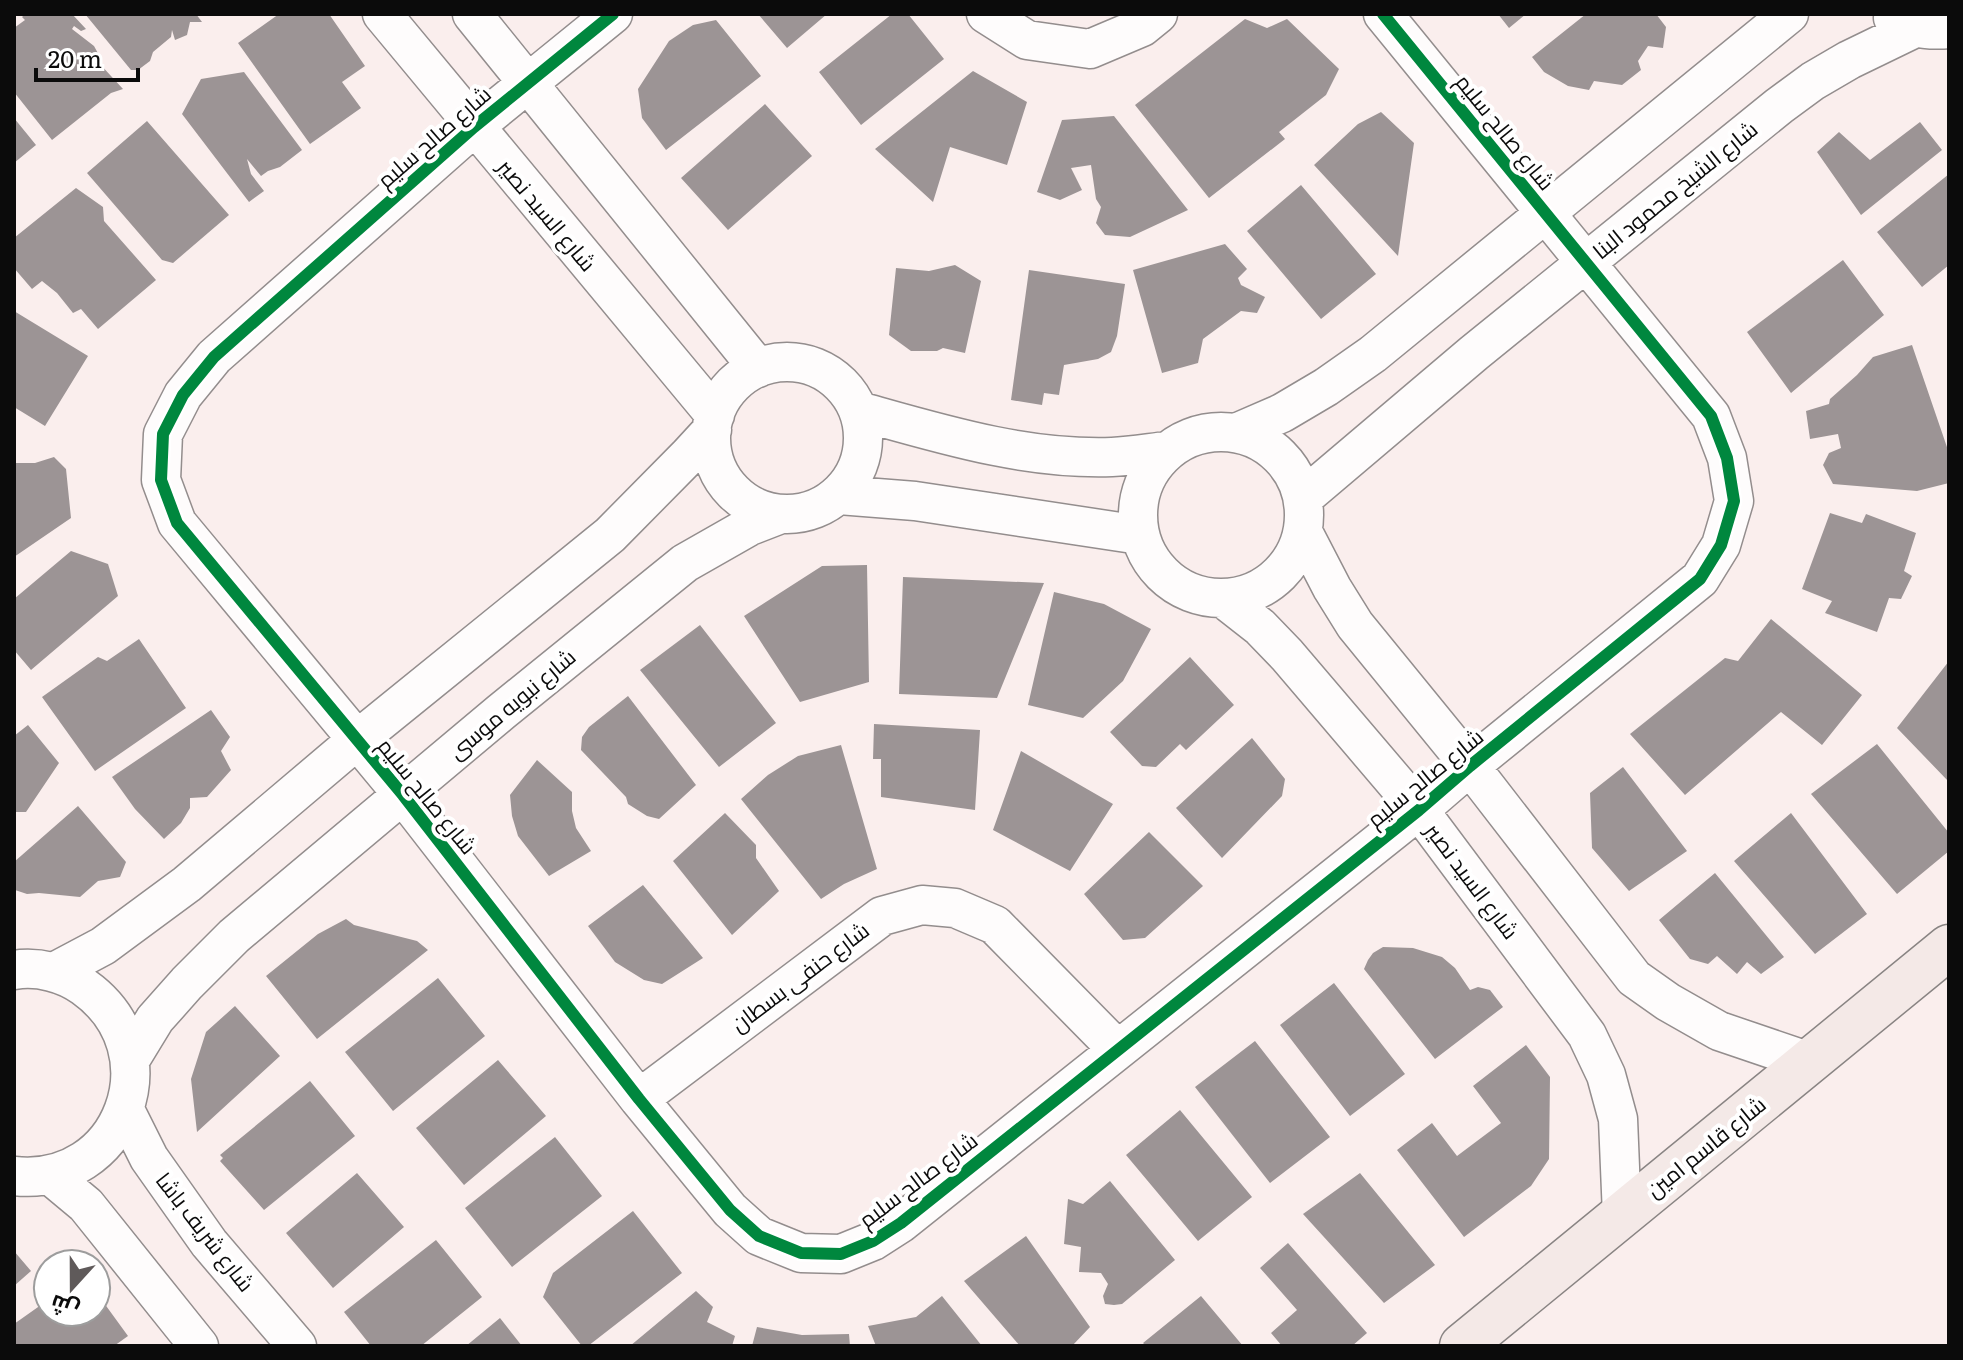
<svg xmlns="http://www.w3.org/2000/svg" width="1963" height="1360" viewBox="0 0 1963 1360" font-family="Literata,Cairo,serif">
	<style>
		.building { fill: #9c9495 }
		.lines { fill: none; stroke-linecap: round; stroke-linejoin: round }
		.street-casing { stroke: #938d8d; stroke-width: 41 }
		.secondary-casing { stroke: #898483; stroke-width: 47 }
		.street { stroke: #fefcfc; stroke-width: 38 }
		.secondary { stroke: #f4e9e7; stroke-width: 44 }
		.cycleway-casing { stroke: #fff; stroke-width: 17 }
		.cycleway { stroke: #00873e; stroke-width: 12 }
		.labels { text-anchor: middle; stroke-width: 8; stroke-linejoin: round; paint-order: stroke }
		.street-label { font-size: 22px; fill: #0b0b0b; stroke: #fff }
	</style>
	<rect width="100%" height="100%" fill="#faeeed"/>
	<path class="building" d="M25 14H72L86 29 81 31 74 26 72 29 94 46 100 57 99 63 123 89 111 93 52 140 14 92V28L25 20 22 17Z
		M85 14H196L202 22H190L187 35 175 40 172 30 171 37 153 52 150 61 138 70H131Z
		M279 14H329L365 66 342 82 361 108 310 144 238 43Z
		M758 14H827L787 48Z
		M892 14H908L944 59 861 125 819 72Z
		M1498 14H1526L1509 28Z
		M1586 14H1656L1666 27 1663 48 1648 46 1638 61 1641 70 1622 85 1594 81 1589 90 1568 86 1544 72 1532 57Z
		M1245 19 1267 28 1287 19 1339 69 1326 95 1279 132 1285 139 1209 198 1135 105Z
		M716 20 761 76 666 150 642 118 638 89 669 41 693 25Z
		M973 71 1027 102 1007 165 950 147 933 202 875 149Z
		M244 72 302 150 280 167 268 171 261 176 247 159 251 174 264 191 249 202 182 114 201 79Z
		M765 104 812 156 728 230 681 178Z
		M1381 112 1414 143 1398 256 1314 165 1358 124Z
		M1114 116 1188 210 1130 237 1105 235 1096 223 1101 207 1096 199 1091 165 1071 168 1082 190 1060 200 1037 192 1062 120Z
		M14 118 36 145 14 163Z
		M147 121 229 215 173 263 162 260 87 173Z
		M1920 122 1942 150 1861 215 1817 152 1839 132 1870 160Z
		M1949 174V265L1922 287 1877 232Z
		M1301 185 1376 274 1321 319 1247 231Z
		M76 188 103 207 104 221 156 280 98 329 81 309 73 313 57 293 42 281 32 289 14 268V238Z
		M1225 244 1247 269 1238 278 1241 285 1265 297 1257 313 1241 311 1203 339 1198 363 1162 373 1133 270Z
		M1843 260 1884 315 1791 393 1747 332Z
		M955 265 981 281 965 353 943 348 937 351H911L889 335 896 268 929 271Z
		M1029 270 1125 284 1117 336 1111 352 1098 359 1064 365 1059 395 1044 393 1042 405 1011 400Z
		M14 311 88 356 45 426 14 407Z
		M1912 345 1949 453V483L1917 491 1833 484 1823 465 1829 453 1841 448 1838 434 1810 439 1806 411 1829 404 1830 399 1857 375 1873 357Z
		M54 457 66 469 71 518 14 557V463H35Z
		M1830 513 1862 523 1866 514 1916 533 1904 571 1912 576 1901 599 1889 598 1877 632 1825 613 1832 601 1802 589Z
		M71 551 108 564 118 596 31 670 14 650V599Z
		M867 565 869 682 800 702 744 616 822 566Z
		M903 577 1044 583 997 698 899 694Z
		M1054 592 1104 604 1151 629 1123 681 1083 718 1028 705Z
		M1771 619 1862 695 1822 745 1781 712 1685 795 1630 734 1725 658 1738 661Z
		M700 625 776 723 719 767 640 670Z
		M139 639 186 708 95 771 42 697 98 657 107 661Z
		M1190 657 1234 705 1186 750 1180 744 1156 767 1142 766 1110 732Z
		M1949 661V782L1897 728Z
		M628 696 696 785 659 819 647 816 628 804 626 797 581 750 582 737 589 727Z
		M211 710 230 737 221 751 231 770 207 797 190 798V808L181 823 164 839 135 809 112 777Z
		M874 724 980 730 975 810 881 797V759H873Z
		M28 725 59 763 26 812H14V736Z
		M1252 738 1285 779 1282 796 1222 858 1176 808Z
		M1877 744 1949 833V851L1897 894 1811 794Z
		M841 745 877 869 844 884 821 899 741 799 768 775 798 756Z
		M1021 751 1113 804 1070 871 993 830Z
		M537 760 572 792V811L576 828 591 851 549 876 518 836 512 816 510 795Z
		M1623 767 1687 851 1629 891 1592 848 1590 793Z
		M78 806 126 862 120 877 98 881 80 897 39 893 27 894 15 890 14 862Z
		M725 813 756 845V858L779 891 732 935 673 861Z
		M1791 813 1867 914 1815 954 1734 861Z
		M1149 832 1203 886 1145 938 1123 940 1084 894Z
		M1715 873 1784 957 1761 974 1747 962 1737 974 1717 956 1708 964 1690 959 1659 920Z
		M643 885 703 958 662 984 644 980 615 962 588 926Z
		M346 919 354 925 417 941 428 950 317 1039 266 976 318 934Z
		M1383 947 1413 948 1442 957 1455 968 1470 990 1478 987 1490 990 1503 1007 1435 1059 1364 969 1368 960 1373 953Z
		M438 978 485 1036 393 1111 345 1052Z
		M1334 983 1405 1074 1350 1116 1280 1025Z
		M235 1006 280 1056 197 1132 191 1079 206 1032Z
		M1255 1041 1330 1137 1270 1183 1195 1087Z
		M1526 1045 1550 1077 1549 1159 1531 1186 1464 1237 1397 1150 1432 1123 1457 1156 1501 1123 1473 1086Z
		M498 1060 546 1116 464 1185 416 1128Z
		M310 1081 355 1136 264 1210 220 1161 223 1158 220 1155Z
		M1180 1110 1252 1197 1198 1241 1126 1155Z
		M555 1137 602 1196 512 1267 465 1208Z
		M357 1173 404 1227 333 1288 286 1233Z
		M1360 1173 1435 1265 1384 1303 1303 1214Z
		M1110 1181 1175 1260 1122 1304 1114 1305 1105 1304 1103 1296 1108 1284 1101 1273 1079 1272 1081 1247 1064 1244 1068 1199 1083 1204Z
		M633 1211 682 1273 588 1346H582L543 1297 553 1273Z
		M1026 1236 1090 1327 1072 1346H1020L964 1281Z
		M436 1240 482 1297 421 1346H371L344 1312Z
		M1288 1243 1367 1333 1352 1346H1282L1271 1333 1297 1310 1260 1268Z
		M14 1251 31 1271 14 1286Z
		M696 1291 713 1307 707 1322 735 1336 732 1346H630Z
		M96 1292 128 1336 114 1346H14V1324L48 1300V1312H96Z
		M942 1296 982 1346H876L868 1326 916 1317Z
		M1201 1296 1243 1346H1146L1143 1343Z
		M500 1318 522 1346H466Z
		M757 1327 802 1335 849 1334 850 1346H752Z"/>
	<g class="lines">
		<defs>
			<path id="street" d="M382 14 715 415
				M472 14 758 368
				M613 14 474 127 214 357 183 395 163 434 161 480 177 523 403 795 639 1099 730 1210 759 1236 801 1253 841 1254 873 1241 901 1223 1419 810 1470 766 1700 579 1721 545 1734 501 1727 458 1711 416 1383 14
				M986 14 1027 40 1090 49 1142 27 1158 14
				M1893 18C1911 29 1929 31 1949 29
				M711 438a76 76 0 1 1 152 0a76 76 0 1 1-152 0Z
				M859 411C941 434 1025 460 1112 457 1130 456 1149 453 1167 451
				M1138 515a83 83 0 1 1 166 0a83 83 0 1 1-166 0Z
				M1236 433 1282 413 1326 387 1373 354 1789 14
				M839 495 915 501 1140 535
				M1303 498 1474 353 1779 106 1813 81 1849 60 1915 28
				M1303 532 1332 588 1355 625 1470 766 1634 978 1668 1002 1719 1031 1810 1062
				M1223 598 1260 627 1287 655 1362 743 1419 810 1587 1035 1606 1075 1618 1119 1622 1216
				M14 970C38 966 65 973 84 987 174 1051 123 1188 14 1176
				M54 972 103 946 187 884 357 740 610 535 689 455 712 430
				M130 1060 155 1019 187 983 234 936 501 712 685 563 750 526 781 514
				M639 1099 882 916 922 905 955 908 995 925 1117 1049
				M125 1110 149 1158 209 1243 297 1346
				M50 1175 86 1205 199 1346"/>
			<path id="secondary" d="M1462 1346 1949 947"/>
		</defs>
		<use href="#street" class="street-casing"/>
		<use href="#secondary" class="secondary-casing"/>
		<use href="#street" class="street"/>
		<use href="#secondary" class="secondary"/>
		<defs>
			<path id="cycleway" d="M613 14 474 127 214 357 183 395 163 434 161 480 177 523 403 795 639 1099 730 1210 759 1236 801 1253 841 1254 873 1241 901 1223 1419 810 1470 766 1700 579 1721 545 1734 501 1727 458 1711 416 1383 14"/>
		</defs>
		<use href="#cycleway" class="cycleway-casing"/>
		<use href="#cycleway" class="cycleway"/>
	</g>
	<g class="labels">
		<g class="street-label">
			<text transform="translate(1505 132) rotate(51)" y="8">شارع صالح سليم</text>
			<text transform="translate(434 137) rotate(-41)" y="8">شارع صالح سليم</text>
			<text transform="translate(1675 190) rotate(-39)" y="8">شارع الشيخ محمود البنا</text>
			<text transform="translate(547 215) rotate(50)" y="8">شارع السيد نصير</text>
			<text transform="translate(512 704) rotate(-40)" y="8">شارع نبويه موسى</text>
			<text transform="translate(1425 778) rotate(-39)" y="8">شارع صالح سليم</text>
			<text transform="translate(427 796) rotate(51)" y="8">شارع صالح سليم</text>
			<text transform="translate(1472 881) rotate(53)" y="8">شارع السيد نصير</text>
			<text transform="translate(800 977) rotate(-37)" y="8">شارع حنفى بسطان</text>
			<text transform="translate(1706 1147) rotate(-39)" y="8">شارع قاسم امين</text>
			<text transform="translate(918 1180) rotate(-37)" y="8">شارع صالح سليم</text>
			<text transform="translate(205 1232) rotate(52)" y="8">شارع شريف باشا</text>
		</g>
	</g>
	<rect width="1963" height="1360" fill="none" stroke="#0b0b0b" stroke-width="32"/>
	<g transform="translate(72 1288) rotate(201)"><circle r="38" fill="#ffffff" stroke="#9d9d9d" stroke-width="2"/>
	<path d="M0-6L14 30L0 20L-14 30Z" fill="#5f5a5a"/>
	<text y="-12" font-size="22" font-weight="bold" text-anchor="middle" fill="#0b0b0b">ش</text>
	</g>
	<path d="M36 68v12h102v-12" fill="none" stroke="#0b0b0b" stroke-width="4"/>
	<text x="48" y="68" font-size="24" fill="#0b0b0b" stroke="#ffffff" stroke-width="6" paint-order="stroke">20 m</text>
</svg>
